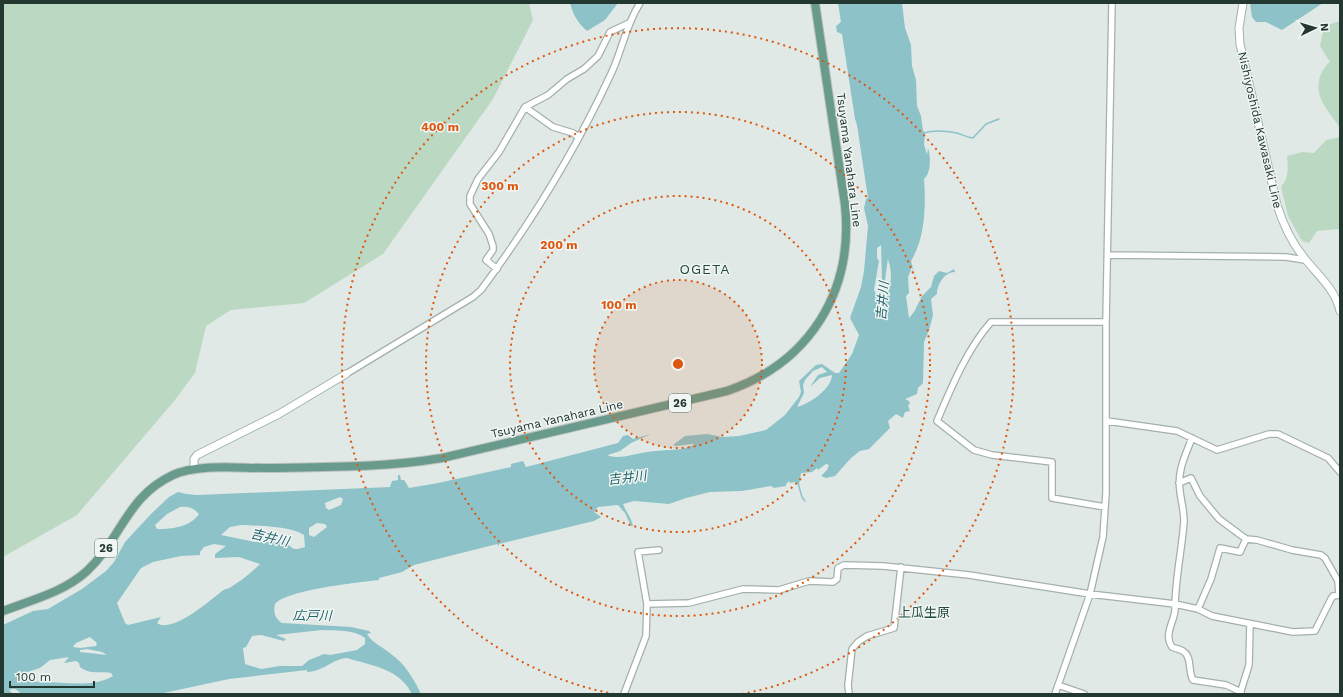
<svg xmlns="http://www.w3.org/2000/svg" width="1343" height="697" viewBox="0 0 1343 697" font-family="'Work Sans','Noto Sans JP',sans-serif">
	<style>
		.green { fill: #bbd9c2 }
		.water { fill: #8dc2c9; fill-rule: evenodd }
		.lines { fill: none; stroke-linecap: round; stroke-linejoin: round }
		.stream { stroke: #8dc2c9; stroke-width: 1.5 }
		.street-casing { stroke: #a3b0ab; stroke-width: 8 }
		.secondary-casing { stroke: #a0b4ac; stroke-width: 9 }
		.primary-casing { stroke: #bdc3c1; stroke-width: 10 }
		.street { stroke: #fff; stroke-width: 5.5 }
		.secondary { stroke: #fff; stroke-width: 7 }
		.primary { stroke: #699b8c; stroke-width: 8 }
		.ring { fill: none; stroke: #de570e; stroke-width: 2; stroke-dasharray: 2 4 }
		.labels { text-anchor: middle; stroke-width: 3; stroke-linejoin: round; paint-order: stroke }
		.shield { fill: #f0f6f3; stroke: #60716b; stroke-width: 1 }
		.shield-label { font-size: 11px; font-weight: bold; fill: #223831 }
		.street-label { font-size: 12px; fill: #223831; stroke: #f0f6f3 }
		.water-label { font-size: 13px; font-style: italic; fill: #23636d; stroke: #f0f6f3 }
		.neighbourhood-label { font-size: 13px; fill: #21483d; stroke: #f0f6f3 }
		.quarter-label { font-size: 14px; letter-spacing: 1px; fill: #21483d; stroke: #f0f6f3 }
		.centre { fill: #de570e; stroke: #f0f6f3; stroke-width: 2 }
		.ring-label { font-size: 12px; text-anchor: middle; font-weight: bold; fill: #de570e; stroke: #f0f6f3; stroke-width: 3; stroke-linejoin: round; paint-order: stroke }
	</style>
	<rect width="100%" height="100%" fill="#e0e9e5"/>
	<path class="green" d="M3 3H529L533 20 493 99 383 254 304 303 231 310 206 326 195 373 175 400 77 515 3 557Z
		M1340 21V128C1335 120 1322 105 1320 96 1316 84 1320 70 1330 62L1320 46 1324 26Z
		M1340 137V229L1317 231 1309 243 1302 241 1288 216 1281 187C1289 178 1288 168 1287 156L1302 152 1314 153 1326 140Z"/>
	<path class="water" d="M570 3H618L605 20 587 31C578 23 573 15 570 3Z
		M838 3H902L905 28 911 45 912 66 916 80 917 106 921 116 923 131 925 132 924 144 927 155 928 148C931 157 931 173 924 179 926 207 925 238 911 261L917 283 912 267 908 277 909 293 906 296 909 318 914 312 922 296 931 287 934 276 939 271 947 273 954 269 955 272C944 272 937 285 937 294L931 299 933 315 929 330 924 342 923 383 918 388 917 394 905 399 909 401 910 404 908 405 910 411 905 412 903 418 896 414 888 421 890 428 869 449 860 451 851 458 835 476 826 478 821 476 827 470 829 465 826 464 818 470 817 468 812 472 801 473 799 485 795 482 790 483 789 481 786 484V486L774 488 771 486 742 491 710 492 686 498 669 504 634 501 623 504C626 512 631 517 633 526H631L625 513 618 505 598 507 594 512 601 517 594 521 499 544V546L497 544 414 565 402 572 379 578V580C360 582 286 590 275 604 273 612 275 619 282 623L351 627 369 631 371 633 367 634C373 644 382 646 391 654 405 664 414 679 421 694H412C399 668 372 666 347 658 332 659 325 671 307 672V670L229 679 159 694H21C17 689 15 688 9 690L13 694H3V625L33 611 48 609 82 589 106 571 114 562 125 542 151 514 169 497 178 492 186 494 197 495 390 487 392 481 398 480V475H400L401 480H404L409 488 438 483 511 467V464L523 461 526 467 618 443 623 436 628 435 633 439 651 434 631 443 620 451 608 455 609 456C622 459 633 454 647 452 664 449 676 452 694 445L693 444 676 446 673 445 685 436 707 434 723 437 739 436 766 430 785 415 799 397 801 392 799 381 816 365 822 364 835 373H839L852 354 859 335 850 318 861 287 864 271 868 226 864 208 866 199 868 198 857 125 855 119 842 34 837 32 836 26 841 22ZM881 245 882 280H881L880 290 877 296 874 290 879 261 877 258V248ZM888 258C888 262 890 264 890 267 893 278 888 298 882 307H878V298H882L885 291 884 288ZM822 367 827 372 818 375 810 387 820 378 832 375C832 388 810 404 797 407L804 393 803 385 805 380 813 371ZM340 497 343 499 341 505 329 510 326 508 325 503ZM180 507C189 506 193 508 199 514 190 527 173 529 157 529L155 525 167 514ZM317 523 325 524 327 527 314 537 309 535V528ZM241 525C258 526 290 526 304 535L305 547C290 552 294 547 284 542H255L221 535 230 527ZM214 544 226 546 215 554V558L239 557 260 564C251 573 241 581 231 587 228 589 224 589 222 591 211 600 172 634 157 623L161 617 128 625 125 623 117 603 141 568 153 562 181 556 200 555V552L204 547ZM322 630C336 631 353 629 365 638V644L357 650 330 655 324 654 309 660 302 666H280L261 669 245 664 243 648 246 647 252 636 261 635 284 641 286 639 276 635ZM90 637 97 643 96 646 80 648 73 647 76 643ZM87 649 102 652 107 655 80 652V650ZM69 657 64 663 76 661 79 663 80 667C90 675 100 671 111 673L113 676C90 690 57 680 32 682L25 680 23 676 24 673 40 668 50 660Z
		M1250 3H1323L1282 30 1266 22H1256L1252 17Z"/>
	<g class="lines">
		<path class="stream" d="M924 133C933 130 947 131 957 133 963 135 966 137 973 138L986 124 999 119
			M798 483 802 497 805 501"/>
		<defs>
			<path id="street" d="M525 107 553 127 573 133 578 137
				M1108 255 1286 257 1305 260
				M497 269 486 260 493 250V246L489 234 470 204V196L478 179 499 152 525 107 548 95 567 79 584 69 598 56 610 32 629 23
				M346 374 473 297 481 290C530 224 575 151 610 76 622 52 625 26 640 3
				M1107 421 1177 431 1217 450 1269 434H1278L1328 458 1340 472
				M1192 438C1185 456 1177 471 1180 491 1181 501 1184 510 1184 521 1182 550 1175 579 1175 609 1175 621 1163 634 1172 647 1176 649 1181 649 1184 652 1192 657 1188 672 1193 680L1226 685 1241 692
				M1179 483 1191 478 1200 496 1219 519 1246 539 1257 540 1292 550 1321 555 1325 558 1338 581 1339 595
				M1105 507 1052 498V462L992 455 974 450 937 421C951 388 967 349 991 322H1106
				M647 604 638 552 659 550
				M1198 609 1211 579 1220 548 1240 552 1246 539
				M1058 685 1084 694
				M624 694 646 636 647 604 689 603 743 589 779 590 809 581 833 582 837 579 838 568 844 565 883 566 969 575 1090 594 1175 604 1198 609 1212 616 1293 632 1315 631 1331 599 1333 596 1340 595
				M849 694 848 685 852 649 858 642 867 636 894 628 901 567
				M1055 694 1090 594 1103 537 1106 493V322L1112 3
				M1240 694 1249 665 1250 624"/>
			<path id="secondary" d="M1243 3 1239 28 1240 44 1277 205C1283 224 1293 245 1306 260 1319 276 1336 291 1340 311
				M194 470V459L197 455 279 414 346 374"/>
			<path id="primary" d="M3 611C32 600 64 592 87 571 121 539 127 496 173 475 197 464 237 468 263 468 323 467 382 468 442 458L727 391C809 363 854 292 845 205L815 3"/>
		</defs>
		<use href="#street" class="street-casing"/>
		<use href="#secondary" class="secondary-casing"/>
		<use href="#primary" class="primary-casing"/>
		<use href="#street" class="street"/>
		<use href="#secondary" class="secondary"/>
		<use href="#primary" class="primary"/>
	</g>
	<circle cx="678" cy="364" r="84" fill="#de570e" fill-opacity=".12"/>
	<g class="ring">
		<circle cx="678" cy="364" r="84"/>
		<circle cx="678" cy="364" r="168"/>
		<circle cx="678" cy="364" r="252"/>
		<path d="M614 694A336 336 0 1 1 742 694"/>
	</g>
	<g class="labels">
		<g class="shield">
			<rect x="669" y="394" width="22" height="18" rx="3"/>
			<rect x="95" y="539" width="22" height="18" rx="3"/>
		</g>
		<g class="shield-label">
			<text x="680" y="407">26</text>
			<text x="106" y="552">26</text>
		</g>
		<g class="street-label">
			<text transform="translate(1260 130) rotate(77)" y="4">Nishiyoshida Kawasaki Line</text>
			<text transform="translate(849 160) rotate(83)" y="4">Tsuyama Yanahara Line</text>
			<text transform="translate(557 419) rotate(-13)" y="4">Tsuyama Yanahara Line</text>
		</g>
		<g class="water-label">
			<text transform="translate(882 301) rotate(-85)" y="5">吉井川</text>
			<text transform="translate(627 477) rotate(-7)" y="5">吉井川</text>
			<text transform="translate(270 537) rotate(13)" y="5">吉井川</text>
			<text transform="translate(312 615) rotate(1)" y="5">広戸川</text>
		</g>
		<g class="neighbourhood-label">
			<text x="924" y="617">上瓜生原</text>
		</g>
		<g class="quarter-label">
			<text x="705" y="274">OGETA</text>
		</g>
	</g>
	<circle cx="678" cy="364" r="6" class="centre"/>
	<g class="ring-label">
		<text x="440" y="131">400 m</text>
		<text x="500" y="190">300 m</text>
		<text x="559" y="249">200 m</text>
		<text x="619" y="309">100 m</text>
	</g>
	<rect width="1343" height="697" fill="none" stroke="#223831" stroke-width="8"/>
	<g transform="translate(1315 28) rotate(85)" stroke="#f0f6f3" stroke-width="3" paint-order="stroke">
	<path d="M0-3L7 15L0 10L-7 15Z" fill="#223831"/>
	<text y="-6" font-size="11" font-weight="bold" text-anchor="middle" fill="#223831">N</text>
	</g>
	<path d="M10 681v6h84v-6" fill="none" stroke="#223831" stroke-width="2"/>
	<text x="16" y="681" font-size="12" fill="#223831" stroke="#f0f6f3" stroke-width="3" paint-order="stroke">100 m</text>
</svg>
